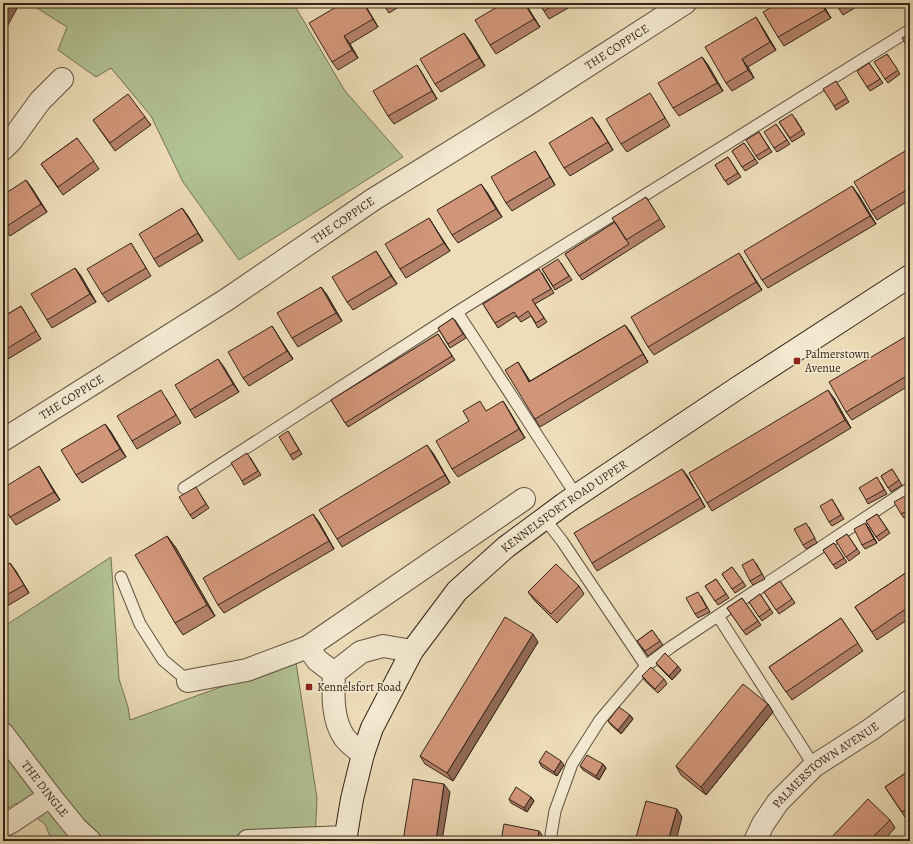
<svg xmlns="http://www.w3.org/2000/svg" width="913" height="844" viewBox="0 0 913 844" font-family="Alegreya,serif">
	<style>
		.green { fill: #b2c294; stroke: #737357 }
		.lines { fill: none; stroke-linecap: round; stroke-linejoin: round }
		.lane-casing { stroke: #625242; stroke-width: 13 }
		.street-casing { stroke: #625242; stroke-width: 24 }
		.secondary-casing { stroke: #34241a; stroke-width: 24 }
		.lane { stroke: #f3e9d1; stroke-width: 11 }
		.street { stroke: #f3e9d1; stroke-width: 22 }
		.secondary { stroke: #f3e9d1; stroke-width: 22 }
		.wall { fill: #b48169; stroke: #34241a }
		.shaded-wall { fill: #926955; stroke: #34241a }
		.building { fill: #d1967a; stroke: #34241a }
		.poi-dot { fill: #8f2418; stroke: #f3e9d1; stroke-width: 1.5 }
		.labels { text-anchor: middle; stroke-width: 3; stroke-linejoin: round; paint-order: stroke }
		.street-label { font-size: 12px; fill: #34241a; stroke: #f3e9d1 }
		.poi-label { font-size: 12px; fill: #34241a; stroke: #f3e9d1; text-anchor: start }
	</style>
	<rect width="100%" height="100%" fill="#edddb8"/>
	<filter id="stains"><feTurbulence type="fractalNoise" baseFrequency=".005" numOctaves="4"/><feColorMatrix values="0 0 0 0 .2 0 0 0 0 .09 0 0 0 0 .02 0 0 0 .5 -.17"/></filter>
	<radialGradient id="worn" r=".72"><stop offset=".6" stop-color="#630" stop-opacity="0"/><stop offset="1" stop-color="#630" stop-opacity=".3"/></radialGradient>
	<path class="green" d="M29 3H293L345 91 403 157 239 260 183 182 151 116 111 68 96 77 58 50 67 27Z
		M111 557 119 679 128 707 130 720 221 687 296 663 317 798 315 841H52L45 824 16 803 3 811V627Z"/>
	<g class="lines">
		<defs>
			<path id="lane" d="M457 312 576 495
				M184 488 457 312 910 30
				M544 518 562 541 646 666
				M121 577 140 624 163 660 188 681
				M718 616 814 766
				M550 841 555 811 572 764 600 720 646 666 671 647 910 488"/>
			<g id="street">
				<path d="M3 149 11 141 40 101 62 79"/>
				<path id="s1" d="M3 440 226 300 374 199 528 104 685 3"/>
				<path d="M308 647 317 660 334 673"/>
				<path d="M188 681 247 670 308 647 524 499"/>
				<path id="s2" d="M3 734 50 796 76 828 90 841"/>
				<path d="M363 754C357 749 349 744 344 737 332 719 333 694 334 673L361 652 383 646 412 651"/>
				<path d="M3 826 11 822 50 796"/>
				<path d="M248 841 345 837"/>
				<path id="s3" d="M755 841 763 824 778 802 814 766 870 730 910 701"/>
			</g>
			<g id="secondary">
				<path id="s4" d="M345 841 352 799 363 754 372 728 412 651 457 591 506 547 564 504 736 389 910 276"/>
			</g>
		</defs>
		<use href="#lane" class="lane-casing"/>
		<use href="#street" class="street-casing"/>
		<use href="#secondary" class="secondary-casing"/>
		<use href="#lane" class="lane"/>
		<use href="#street" class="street"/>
		<use href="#secondary" class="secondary"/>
	</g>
	<path class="wall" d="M343 3H364L378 27 350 44 358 58 338 70 332 62Z
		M382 3H405L389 13Z
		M525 3 540 27 496 54 490 45Z
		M539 3H577L549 19Z
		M779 3H822L831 18 784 46 778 37Z
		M835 3H863L843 15Z
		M761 25 776 50 748 67 754 78 732 91 726 83Z
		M470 41 485 66 441 92 435 84Z
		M887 54 900 74 888 83 885 79Z
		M702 57 708 65 723 91 679 116 673 108Z
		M869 63 883 83 870 91 867 87Z
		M422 73 437 99 394 124 388 116Z
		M836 81 849 102 836 110 834 106Z
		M655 101 670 126 627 152 621 144Z
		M145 117 151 125 115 151 93 120Z
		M795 118 805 134 792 142 779 122Z
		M776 124 790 144 777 152 774 148Z
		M598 125 613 150 570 176 564 168Z
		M759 132 772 152 759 160 756 156Z
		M77 138 99 169 63 195 41 164Z
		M744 143 758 163 745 171 732 151Z
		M910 148V200L877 220 871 211Z
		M728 157 741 177 728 185 715 165Z
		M540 159 555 185 512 211 506 203Z
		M26 180 47 212 10 236 3 226Z
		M487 192 502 217 458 243 452 235Z
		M858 194 876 224 768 288 762 280Z
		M646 197 665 227 582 280 565 254 615 222Z
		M182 208 188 216 203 241 159 267 154 259Z
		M429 218 434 226 450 251 406 278 400 269Z
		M131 243 136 251 151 276 108 302 102 294Z
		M376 251 381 259 397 284 353 310 347 302Z
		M744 261 762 290 654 355 648 347Z
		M561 263 572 280 555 290 542 269Z
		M75 268 81 276 96 302 52 328 47 320Z
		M542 273 554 293 535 304 547 322 538 328 531 316 521 322 516 316 498 328 483 304Z
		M321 287 327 295 342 321 298 347 292 338Z
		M21 306 26 314 41 339 3 362V317Z
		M453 318 466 338 450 348 438 328Z
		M625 325 631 333 648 362 540 427 535 419 523 370 530 381Z
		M272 326 277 334 293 359 249 386 243 378Z
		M438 334 455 360 348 427 331 400Z
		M910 334V385L852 420 846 412Z
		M218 359 239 392 195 418 190 410Z
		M166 398 181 423 137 449 132 441Z
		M834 398 851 428 712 511 707 503Z
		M508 409 525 438 458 477 452 469 487 411Z
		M105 424 111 432 126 457 82 483 76 475Z
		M288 431 302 454 293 460 290 455Z
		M433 453 450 483 342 547 337 539Z
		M250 457 261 475 244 485 242 481Z
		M39 466 44 474 60 500 16 525 10 517Z
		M682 469 688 477 705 507 597 571 592 563Z
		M892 469 902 485 891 492 881 476Z
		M880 482 887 494 868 504 866 500Z
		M198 491 209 508 193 519 190 515Z
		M910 493V515L904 518 901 514Z
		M832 499 844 519 832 526 829 522Z
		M877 514 890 533 879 541 866 521Z
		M319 522 334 549 224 613 218 605Z
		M809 527 817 543 806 549 803 545Z
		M868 527 877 543 865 549 862 545Z
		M847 534 860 553 849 561 836 541Z
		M167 536 176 548 215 616 183 635 175 623Z
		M834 543 847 562 836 569 823 550Z
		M10 563 29 593 4 608 3 606V568Z
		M756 563 765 579 753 585 750 581Z
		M732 567 746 586 735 593 722 574Z
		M910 570V618L877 640 855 607Z
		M716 579 729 598 718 605 705 586Z
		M780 581 795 603 779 614 764 592Z
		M579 586 584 594 557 623 534 600 528 592Z
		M760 594 773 613 762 621 749 602Z
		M701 596 710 612 698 618 695 614Z
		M742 598 761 625 746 635 727 608Z
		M841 618 863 651 792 700 769 667Z
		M652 630 663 645 648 656 637 641Z
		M538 642 453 781 425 764 420 756Z
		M656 663 681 670 672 680 659 667Z
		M642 676 664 679 667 684 658 693 645 681Z
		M768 704 773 712 706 795 681 775 676 766Z
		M630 715 633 719 621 734 611 725 608 721Z
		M539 762 564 765 557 776 542 767Z
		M603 764 606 768 599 780 583 770 580 766Z
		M910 770V818L907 820 885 787Z
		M531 797 534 801 527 812 511 803 509 799Z
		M890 820 895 828 883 841H828Z"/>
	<path class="shaded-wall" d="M10 3H20L3 34V16Z
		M363 3H364L378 27Z
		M524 3H525L540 27 534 19Z
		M821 3H822L831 18 825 10Z
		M756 17 761 25 776 50 770 42Z
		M464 33 470 41 485 66 479 58Z
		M344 36 350 44 358 58 352 50Z
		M702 57 708 65 723 91 717 83Z
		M742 59 748 67 754 78 748 70Z
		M417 65 422 73 437 99 432 91Z
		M592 117 598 125 613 150 608 142Z
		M535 151 540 159 555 185 550 177Z
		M26 180 32 188 47 212 41 204Z
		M481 184 487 192 502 217 496 209Z
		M852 186 858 194 876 224 870 216Z
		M182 208 188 216 203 241 198 233Z
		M429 218 434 226 450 251 444 243Z
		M376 251 381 259 397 284 391 276Z
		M739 253 744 261 762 290 756 282Z
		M75 268 81 276 96 302 90 294Z
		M321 287 327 295 342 321 336 313Z
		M625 325 631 333 648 362 643 354Z
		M272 326 277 334 293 359 287 351Z
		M218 359 224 367 239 392 233 384Z
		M518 362 523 370 535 390 529 382Z
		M828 390 834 398 851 428 845 420Z
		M503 401 508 409 525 438 519 429Z
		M105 424 111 432 126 457 120 449Z
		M427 445 433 453 450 483 445 475Z
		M39 466 44 474 60 500 54 492Z
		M682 469 688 477 705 507 700 498Z
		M313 514 319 522 334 549 329 541Z
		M865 523 868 527 877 543 874 539Z
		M167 536 176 548 215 616 207 605Z
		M10 563 16 571 29 593 24 585Z
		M533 634 538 642 453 781 447 773Z
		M678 666 681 670 672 680 669 676Z
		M768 704 773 712 706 795 701 787Z
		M630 715 633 719 621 734 618 730Z
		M561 761 564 765 557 776 554 772Z
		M603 764 606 768 599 780 596 776Z
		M444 784 450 792 442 841H436Z
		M531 797 534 801 527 812 524 808Z
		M677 809 682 817 676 841H668Z
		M539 831 542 835 541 841H537Z"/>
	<path class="building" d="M3 3H10L3 16Z
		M343 3H363L373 19 344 36 352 50 332 62 309 23Z
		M504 3H524L534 19 490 45 475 20Z
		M539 3H558L544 11Z
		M779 3H821L825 10 778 37 763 12Z
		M835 3H843L837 7Z
		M756 17 770 42 742 59 748 70 726 83 705 47Z
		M464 33 479 58 435 84 420 59Z
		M910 33V51L902 38Z
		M887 54 898 70 885 79 874 62Z
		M702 57 717 83 673 108 658 83Z
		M869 63 880 79 867 87 857 71Z
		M417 65 432 91 388 116 373 91Z
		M836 81 847 98 834 106 823 89Z
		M650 93 665 118 621 144 606 119Z
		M128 94 145 117 110 143 93 120Z
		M792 114 802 130 790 138 779 122Z
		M592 117 608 142 564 168 549 143Z
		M776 124 787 140 774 148 764 132Z
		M759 132 769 148 756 156 746 140Z
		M77 138 94 161 58 187 41 164Z
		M744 143 755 159 742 167 732 151Z
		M910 148V188L871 211 854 182Z
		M535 151 550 177 506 203 491 177Z
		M728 157 738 173 725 181 715 165Z
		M26 180 41 204 4 228 3 226V195Z
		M481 184 496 209 452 235 437 210Z
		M852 186 870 216 762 280 744 251Z
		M646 197 660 219 626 240 612 218Z
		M182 208 198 233 154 259 139 234Z
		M429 218 444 243 400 269 385 244Z
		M615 222 629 244 579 276 565 254Z
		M131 243 146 268 102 294 87 269Z
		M376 251 391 276 347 302 332 277Z
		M739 253 756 282 648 347 631 317Z
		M558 259 569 276 553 286 542 269Z
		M75 268 90 294 47 320 31 294Z
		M539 269 551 289 532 300 544 318 536 323 528 311 518 318 514 312 495 323 483 304Z
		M321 287 336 313 292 338 277 313Z
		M21 306 36 331 3 351V317Z
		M453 318 463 334 448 344 438 328Z
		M625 325 643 354 535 419 505 370 518 362 529 382Z
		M272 326 287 351 243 378 228 352Z
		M438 334 452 356 345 423 331 400Z
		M910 334V374L846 412 829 382Z
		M218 359 233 384 190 410 175 385Z
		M161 390 176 415 132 441 117 416Z
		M828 390 845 420 707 503 689 473Z
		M480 401 486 411 503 401 519 429 452 469 436 441 469 421 463 411Z
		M105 424 120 449 76 475 61 450Z
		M288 431 299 450 290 455 279 437Z
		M427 445 445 475 337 539 319 510Z
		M247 453 258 471 242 481 231 463Z
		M39 466 54 492 10 517 3 505V488Z
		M682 469 700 498 592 563 574 533Z
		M892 469 899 480 888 488 881 476Z
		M877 477 884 490 866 500 859 488Z
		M196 487 206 504 190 515 179 497Z
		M910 493V509L901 514 894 502Z
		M832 499 841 515 829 522 820 506Z
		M313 514 329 541 218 605 203 578Z
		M877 514 887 529 876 537 866 521Z
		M806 523 815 538 803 545 794 529Z
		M865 523 874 539 862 545 854 529Z
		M847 534 857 549 846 557 836 541Z
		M167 536 207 605 175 623 135 555Z
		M834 543 844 558 833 565 823 550Z
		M753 559 762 574 750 581 742 565Z
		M10 563 24 585 3 597V568Z
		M556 564 579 586 551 614 528 592Z
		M732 567 743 582 732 589 722 574Z
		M910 570V606L872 632 855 607Z
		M716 579 726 594 715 601 705 586Z
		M780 581 792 599 776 610 764 592Z
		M698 592 707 608 695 614 686 598Z
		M760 594 770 609 759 617 749 602Z
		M742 598 758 621 743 631 727 608Z
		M505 617 533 634 447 773 420 756Z
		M841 618 858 643 786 692 769 667Z
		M652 630 660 641 645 651 637 641Z
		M665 653 678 666 669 676 656 663Z
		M651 667 664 679 655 689 642 676Z
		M743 684 768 704 701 787 676 766Z
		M619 707 630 715 618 730 608 721Z
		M546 751 561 761 554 772 539 762Z
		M587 755 603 764 596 776 580 766Z
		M910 770V806L902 812 885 787Z
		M413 779 444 784 436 841H403Z
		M516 787 531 797 524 808 509 799Z
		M868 799 890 820 869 841H828Z
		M646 801 677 809 668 841H635Z
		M504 824 539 831 537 841H501Z"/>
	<g class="poi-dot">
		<rect x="793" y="357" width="8" height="8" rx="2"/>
		<rect x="305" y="683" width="8" height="8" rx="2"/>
	</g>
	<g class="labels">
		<g class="street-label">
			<text dy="4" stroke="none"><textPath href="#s1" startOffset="729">THE COPPICE</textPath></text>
			<text dy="4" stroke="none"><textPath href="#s1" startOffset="405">THE COPPICE</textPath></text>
			<text dy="4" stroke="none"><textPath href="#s1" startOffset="81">THE COPPICE</textPath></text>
			<text dy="4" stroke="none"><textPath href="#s4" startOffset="415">KENNELSFORT ROAD UPPER</textPath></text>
			<text dy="4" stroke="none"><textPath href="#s3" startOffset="106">PALMERSTOWN AVENUE</textPath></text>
			<text dy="4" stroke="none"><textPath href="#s2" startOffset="69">THE DINGLE</textPath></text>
		</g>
		<g class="poi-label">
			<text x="805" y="358">Palmerstown<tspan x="805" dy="14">Avenue</tspan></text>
			<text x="317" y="691">Kennelsfort Road</text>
		</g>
	</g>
	<rect width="913" height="844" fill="none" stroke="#edddb8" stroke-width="16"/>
	<rect x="4" y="4" width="905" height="836" fill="none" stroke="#34241a" stroke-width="2"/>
	<rect x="8" y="8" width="897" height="828" fill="none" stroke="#34241a"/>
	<rect width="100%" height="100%" filter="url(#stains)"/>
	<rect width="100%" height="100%" fill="url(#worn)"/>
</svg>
